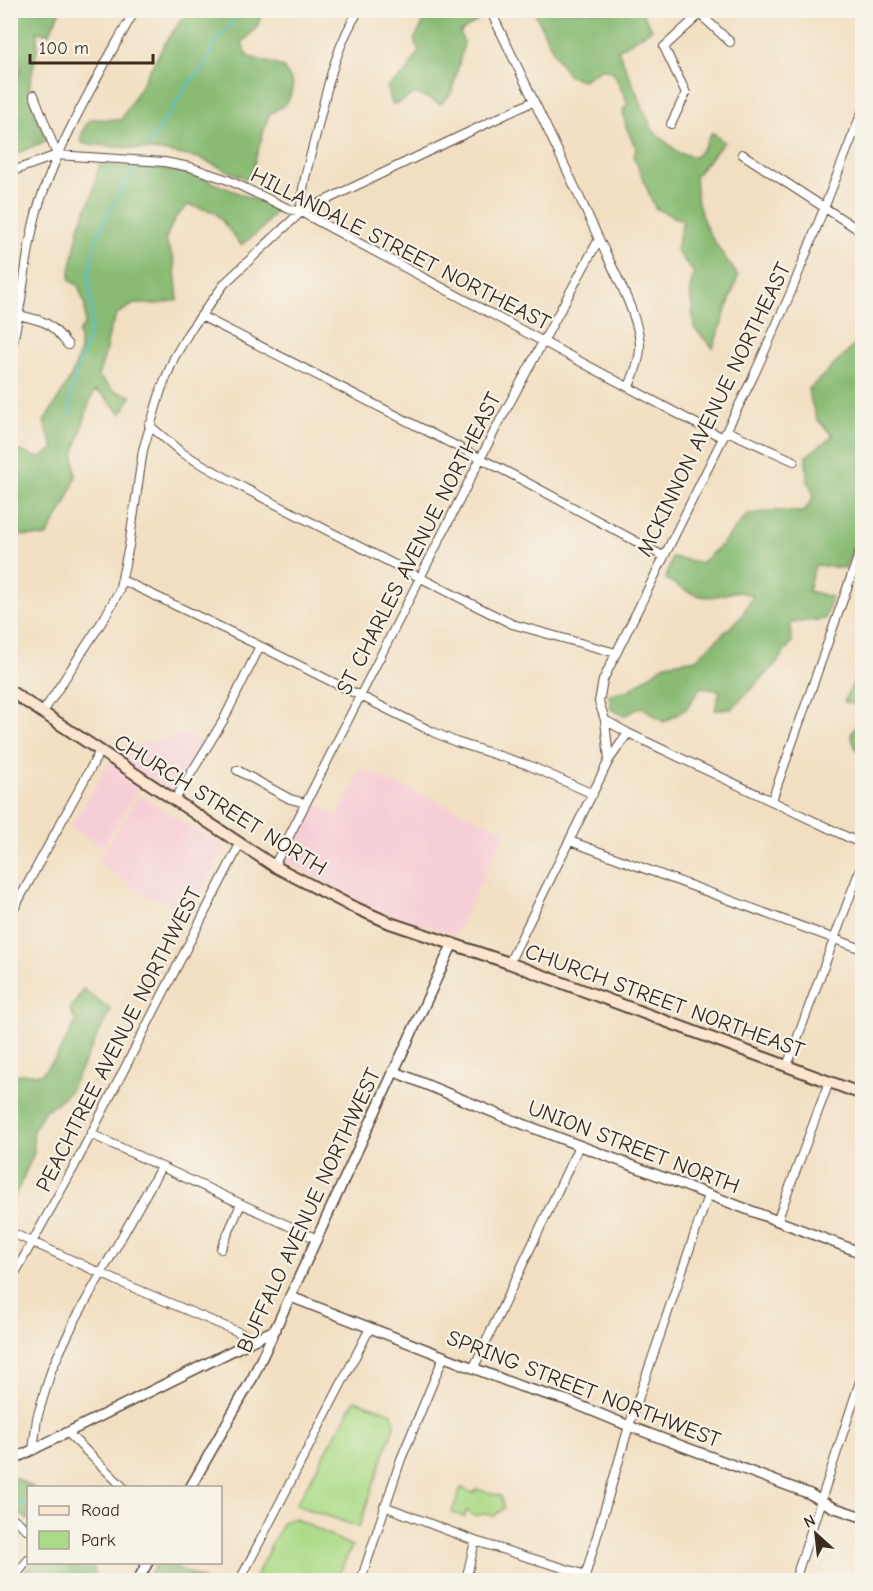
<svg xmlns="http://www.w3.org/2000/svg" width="873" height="1591" viewBox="0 0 873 1591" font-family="'Comic Neue',sans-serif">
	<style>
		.built { fill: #f6cfd6 }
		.green { fill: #acdb88; stroke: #748253; stroke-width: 1.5 }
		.forest { fill: #89bb74; stroke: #627249; stroke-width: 1.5 }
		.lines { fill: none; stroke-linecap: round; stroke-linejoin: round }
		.stream { stroke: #53c0cd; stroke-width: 2 }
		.minor-casing { stroke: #564537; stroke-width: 10 }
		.tertiary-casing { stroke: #564537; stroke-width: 12 }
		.secondary-casing { stroke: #564537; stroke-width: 14 }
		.minor { stroke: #fff; stroke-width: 8 }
		.tertiary { stroke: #fff; stroke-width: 9 }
		.secondary { stroke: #fbe5cf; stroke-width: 10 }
		.labels { text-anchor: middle; stroke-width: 4.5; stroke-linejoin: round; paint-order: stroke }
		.street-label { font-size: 22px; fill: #3b2a1e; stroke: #f7f3e8 }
	</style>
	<rect width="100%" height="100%" fill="#f7f3e8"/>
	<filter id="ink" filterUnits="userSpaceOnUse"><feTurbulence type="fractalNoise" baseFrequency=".0167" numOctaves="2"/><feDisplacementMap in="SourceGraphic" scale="12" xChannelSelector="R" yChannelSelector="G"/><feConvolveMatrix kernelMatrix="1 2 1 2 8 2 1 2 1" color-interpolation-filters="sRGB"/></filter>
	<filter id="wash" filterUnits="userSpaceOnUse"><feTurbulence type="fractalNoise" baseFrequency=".008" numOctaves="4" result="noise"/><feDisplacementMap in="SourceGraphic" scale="24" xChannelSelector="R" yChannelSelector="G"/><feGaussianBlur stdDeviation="1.35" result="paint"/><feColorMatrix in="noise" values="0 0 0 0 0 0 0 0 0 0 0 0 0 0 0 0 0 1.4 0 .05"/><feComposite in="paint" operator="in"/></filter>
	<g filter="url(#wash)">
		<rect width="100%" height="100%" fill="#f2dfc2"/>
		<path class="built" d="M188 733 203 745 174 794 146 776 103 847 70 827 118 749Z
			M361 769 506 831 455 935 368 908 280 857 309 801 338 815Z
			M139 795 225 848 193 910 145 895 98 861Z"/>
		<path class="green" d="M355 1400 392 1413 395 1423 359 1527 296 1505Z
			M461 1488 473 1493 477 1489 501 1496 504 1508 494 1516 484 1514 474 1516 467 1511 464 1517 452 1512Z
			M294 1518 352 1546 336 1580H254L283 1522Z"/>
		<path class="forest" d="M11 11H60L49 34 37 32V49L29 88 34 111 47 140 11 156V81L18 78C23 63 20 51 11 39Z
			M187 11H261L262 13 257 27 242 43 247 56 283 67 293 84C289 104 287 105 269 114L249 180 199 158 162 151 85 144 80 141 84 128 91 119 121 120 166 42Z
			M430 11 480 10V19L460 32 464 43 452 92 441 104 415 93 399 103 392 104 387 87 407 72 419 50 414 40Z
			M534 11H641L652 29 618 50 653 131 679 153 695 157 704 147 712 132 724 142 695 176C696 222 713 240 738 276L713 348 694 328 690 289 694 273 676 250 683 221 655 208 634 157 636 148 626 127 623 110 628 103 613 72 602 68 583 80 569 76 557 59Z
			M99 165 155 168 192 174 277 209 261 230 241 245 215 212 188 205 175 218 165 240 174 260 178 300 157 304H134L117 314 110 330 104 358 98 376 114 391 132 396 121 414 102 394 95 391 89 403 74 455 76 477 65 505 46 537 19 535 16 516 18 499 11 494V448L40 458 54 449 44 422C56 401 89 357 78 333L85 324V305L78 285 70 281V271L80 224 92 196Z
			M862 338V524L845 568 815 565 808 591 832 597 825 619 791 623 792 642 774 666 731 709 715 710 720 691 701 687 686 709 664 722 642 707 623 716 611 709 609 694 629 690 666 664 696 659 741 617 753 596C732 588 736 593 716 596 698 600 680 588 666 579L672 557 701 563 722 544 748 514 776 511 804 512 814 496 807 479 806 456 833 436 816 418 808 390Z
			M862 669V753L856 750 851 734 861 718 858 705 844 702 859 671Z
			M83 989 111 1009 70 1090 57 1103 45 1110 33 1131 34 1153 11 1205V1078L19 1074H41L55 1059 76 1022 70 1010Z
			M11 1476 33 1487 28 1488V1520L11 1507Z
			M34 1562 92 1563 98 1580H16Z
			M157 1563H167L204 1580H147Z"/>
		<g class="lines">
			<path class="stream" d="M148 147 187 86 202 69 215 44 242 10
				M71 415C67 384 85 355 91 326 94 309 88 291 89 275 93 234 114 199 137 167
				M10 1499 28 1506"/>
		</g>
	</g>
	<g filter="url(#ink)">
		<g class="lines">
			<defs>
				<path id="minor" d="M490 10C527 86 563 161 598 237 612 267 637 312 640 343 641 359 634 373 629 387
					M700 14 730 42
					M34 95 57 155
					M862 112 791 292 754 375 603 680 599 702 605 720 628 733 862 844
					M671 124 686 93 664 47 700 14 697 10
					M742 154 862 232
					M10 172 57 155 164 162 190 167 228 180 289 209 301 212 723 438
					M301 212C301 187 309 162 315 138 326 94 334 49 359 10
					M18 315C46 321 50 322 68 345
					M201 316 513 475 663 556
					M10 353C24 305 24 252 39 204 62 135 100 73 135 10
					M149 425 182 453 244 488 472 604 512 624 616 653
					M727 431 794 461
					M122 580 260 646 431 731 456 742 528 765 593 794
					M43 712 105 617 119 591 129 546 143 450 161 390 174 358 189 332 225 283 301 212 534 101
					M605 720 609 760
					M237 770 290 799 305 803
					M772 800 862 546
					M174 801 223 721 260 646
					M570 841 862 949
					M274 866 496 428 599 239
					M10 916 100 751
					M509 963 609 760 628 733
					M787 1066 862 864
					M91 1134 317 1239
					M777 1221 829 1082
					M10 1232 120 1282 255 1339
					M221 1249 241 1204
					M10 1282 75 1165 240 844
					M474 1367 579 1146
					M67 1432 124 1488
					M33 1450 37 1418 52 1368 74 1322 161 1167
					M384 1506 475 1541 586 1575
					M10 1516 28 1530
					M12 1580 28 1560
					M240 1580 370 1328
					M361 1580 401 1459 444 1356
					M466 1580 475 1541
					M584 1580 629 1426 708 1195
					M795 1580 862 1375"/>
				<path id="tertiary" d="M393 1071 507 1118 862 1253
					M291 1297 522 1387 566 1400 634 1428 810 1494 832 1507 862 1517
					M10 1461 276 1329
					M190 1488 253 1377 453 943
					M138 1580 148 1562"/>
				<path id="secondary" d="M10 691 274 866 349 905 390 923 509 963 862 1094"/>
			</defs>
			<use href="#minor" class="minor-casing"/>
			<use href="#tertiary" class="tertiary-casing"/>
			<use href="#secondary" class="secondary-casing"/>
			<use href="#minor" class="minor"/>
			<use href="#tertiary" class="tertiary"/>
			<use href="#secondary" class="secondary"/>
		</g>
	</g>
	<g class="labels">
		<g class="street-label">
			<text transform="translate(401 248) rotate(27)" y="8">HILLANDALE STREET NORTHEAST</text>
			<text transform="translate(713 409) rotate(-64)" y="8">MCKINNON AVENUE NORTHEAST</text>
			<text transform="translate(418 543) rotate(-63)" y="8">ST CHARLES AVENUE NORTHEAST</text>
			<text transform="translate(221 804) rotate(32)" y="8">CHURCH STREET NORTH</text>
			<text transform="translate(665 1000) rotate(20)" y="8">CHURCH STREET NORTHEAST</text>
			<text transform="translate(118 1039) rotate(-63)" y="8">PEACHTREE AVENUE NORTHWEST</text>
			<text transform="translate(634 1146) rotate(21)" y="8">UNION STREET NORTH</text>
			<text transform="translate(308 1210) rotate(-65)" y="8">BUFFALO AVENUE NORTHWEST</text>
			<text transform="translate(584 1388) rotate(21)" y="8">SPRING STREET NORTHWEST</text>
		</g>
	</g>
	<rect width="873" height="1591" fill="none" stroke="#f7f3e8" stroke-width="36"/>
	<rect x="27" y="1486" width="195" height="78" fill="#f7f3e8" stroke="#aca397" stroke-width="1.5"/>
	<rect x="39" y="1506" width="30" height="9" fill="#fbe5cf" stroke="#aca397" stroke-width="1.5"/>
	<text x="81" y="1516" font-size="18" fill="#3b2a1e">Road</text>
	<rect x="39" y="1531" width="30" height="18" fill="#acdb88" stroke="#aca397" stroke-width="1.5"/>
	<text x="81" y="1546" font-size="18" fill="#3b2a1e">Park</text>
	<g transform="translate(816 1534) rotate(333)" stroke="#f7f3e8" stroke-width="4.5" paint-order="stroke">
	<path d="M0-4.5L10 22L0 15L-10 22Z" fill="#3b2a1e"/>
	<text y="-9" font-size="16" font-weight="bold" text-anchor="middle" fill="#3b2a1e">N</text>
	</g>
	<path d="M30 54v9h123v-9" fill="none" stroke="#3b2a1e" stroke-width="3"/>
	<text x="39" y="54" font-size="18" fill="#3b2a1e" stroke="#f7f3e8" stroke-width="4.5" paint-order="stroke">100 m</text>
</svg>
